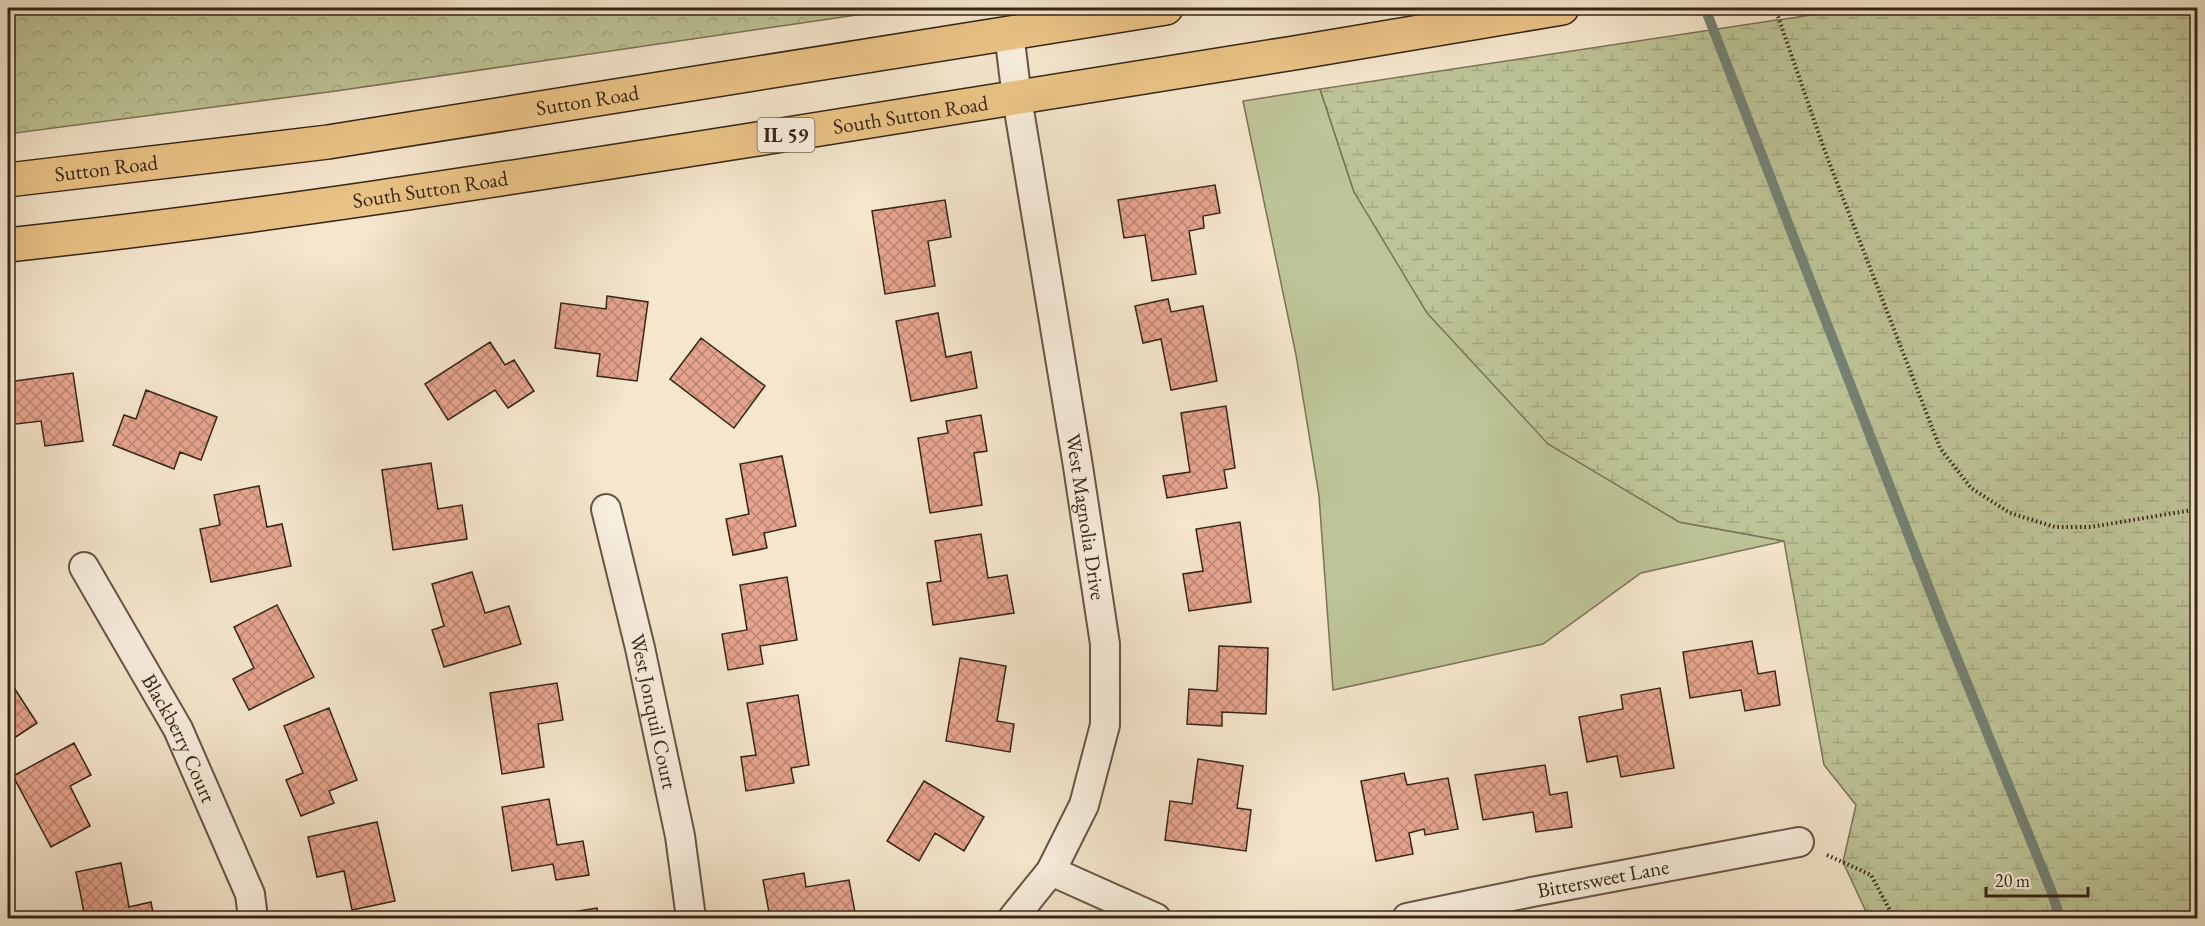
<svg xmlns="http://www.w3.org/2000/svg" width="2205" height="926" viewBox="0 0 2205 926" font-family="'EB Garamond',serif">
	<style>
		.green { fill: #bdc497; stroke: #7a7456; stroke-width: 1.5 }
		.forest { fill: url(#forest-crowns); stroke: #7a7456; stroke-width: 1.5 }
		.wetland { fill: url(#wetland-marsh); stroke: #7a7456; stroke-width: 1.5 }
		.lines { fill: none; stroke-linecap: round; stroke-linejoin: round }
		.stream { stroke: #748274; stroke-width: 10 }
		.building { fill: url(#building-cross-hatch); stroke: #362516; stroke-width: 1.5 }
		.street-casing { stroke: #654; stroke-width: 32 }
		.primary-casing { stroke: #362516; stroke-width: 36 }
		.path { stroke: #362516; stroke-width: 4; stroke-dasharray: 1.5 3; stroke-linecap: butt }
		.street { stroke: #f8efde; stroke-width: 28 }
		.primary { stroke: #eac386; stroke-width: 33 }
		.labels { text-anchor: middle; stroke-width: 5; stroke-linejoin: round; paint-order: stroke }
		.shield { fill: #f8efde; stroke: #706252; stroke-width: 1.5 }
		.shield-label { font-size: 20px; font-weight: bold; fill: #362516 }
		.street-label { font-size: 21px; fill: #362516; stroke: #f8efde }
	</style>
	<defs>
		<pattern id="forest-crowns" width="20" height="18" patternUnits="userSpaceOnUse" patternTransform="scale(1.5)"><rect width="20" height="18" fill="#bdc497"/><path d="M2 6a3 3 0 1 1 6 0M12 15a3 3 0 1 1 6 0" fill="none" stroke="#a3a881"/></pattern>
		<pattern id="wetland-marsh" width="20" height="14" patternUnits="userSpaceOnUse" patternTransform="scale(1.5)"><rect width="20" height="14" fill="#bdc497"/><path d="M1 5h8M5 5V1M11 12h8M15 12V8" fill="none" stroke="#a3a881"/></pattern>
		<pattern id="building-cross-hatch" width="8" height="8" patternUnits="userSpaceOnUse" patternTransform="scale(1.5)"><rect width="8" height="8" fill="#e6a48e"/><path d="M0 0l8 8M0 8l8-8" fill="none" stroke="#bb8573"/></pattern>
	</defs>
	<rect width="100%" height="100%" fill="#f5e6cc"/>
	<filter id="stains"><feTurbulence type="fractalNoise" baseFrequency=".00333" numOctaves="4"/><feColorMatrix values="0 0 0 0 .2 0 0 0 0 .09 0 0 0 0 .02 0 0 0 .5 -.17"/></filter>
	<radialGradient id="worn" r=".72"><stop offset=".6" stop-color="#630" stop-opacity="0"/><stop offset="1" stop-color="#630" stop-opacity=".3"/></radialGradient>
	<path class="green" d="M1320 89 1354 192 1679 522 1784 541 1641 573 1543 644 1333 690 1319 496 1296 355 1243 101Z"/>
	<path class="forest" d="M8 8H905L336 91 8 134Z"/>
	<path class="wetland" d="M1857 8H2197V918H1869L1843 862 1856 805 1824 765 1784 541 1679 522 1548 444 1427 313 1354 192 1320 89Z"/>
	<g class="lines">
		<path class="stream" d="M1705 8 1939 614 2051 890 2060 918"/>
	</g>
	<path class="building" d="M1215 185 1220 213 1203 216 1204 228 1189 231 1196 274 1152 281 1145 235 1124 238 1118 200Z
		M945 200 951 237 928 241 935 286 885 294 872 211Z
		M607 296 648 302 637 381 597 376 600 354 555 348 561 303 606 309Z
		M1168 299 1171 312 1203 306 1217 381 1171 390 1161 339 1143 343 1135 306Z
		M938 313 946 357 971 352 977 388 911 401 896 321Z
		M701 338 765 386 734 428 670 379Z
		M490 342 505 365 514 360 534 391 508 408 495 390 448 420 425 384Z
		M73 373 83 441 45 446 41 421 8 425V382Z
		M146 390 217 417 201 460 180 452 174 469 113 445 124 415 136 419Z
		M1226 406 1235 468 1224 470 1227 488 1167 498 1163 476 1190 472 1181 413Z
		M981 415 987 451 974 453 982 505 930 513 918 438 948 433 946 421Z
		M782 456 796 526 764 533 767 548 733 555 726 519 749 514 740 464Z
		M431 463 438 509 462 505 467 539 393 550 382 470Z
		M259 486 267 527 282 524 291 566 211 582 200 529 220 525 214 495Z
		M1240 522 1251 602 1189 611 1183 574 1203 571 1196 529Z
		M981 534 988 578 1007 575 1014 613 933 625 927 583 941 581 935 541Z
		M472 572 485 613 509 606 521 644 444 667 432 630 444 626 432 584Z
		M787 577 797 640 760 646 763 664 728 670 722 634 747 630 740 585Z
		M277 605 314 677 249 710 233 679 254 668 234 627Z
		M1752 641 1758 674 1775 671 1780 705 1745 711 1741 690 1690 698 1683 652Z
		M1219 646 1268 648 1266 714 1222 712V726L1187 724 1189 689 1217 691Z
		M960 658 1006 666 997 721 1014 724 1010 752 946 741Z
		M9 680 37 723 8 742V681Z
		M557 683 563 720 538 724 544 767 502 774 490 693Z
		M1660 688 1674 768 1621 777 1617 756 1587 762 1579 717 1623 709 1621 695Z
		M798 695 809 765 791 768 794 783 746 791 741 757 756 755 747 703Z
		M329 708 357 780 329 791 334 803 301 816 286 780 303 773 284 726Z
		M74 743 91 775 70 786 90 826 51 847 13 776Z
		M1198 759 1243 766 1237 808 1251 810 1246 851 1165 840 1170 801 1192 804Z
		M1545 765 1550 795 1567 792 1572 827 1536 832 1533 812 1483 820 1475 775Z
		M1404 773 1407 785 1448 778 1458 829 1425 835 1424 829 1409 833 1413 854 1376 861 1361 781Z
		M924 781 984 817 964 851 935 833 919 861 887 841Z
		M549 799 557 845 583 841 589 875 556 880 553 864 512 871 502 807Z
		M377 822 395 901 352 910 344 871 317 877 308 837Z
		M121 863 129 907 151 902 154 918H72L71 914 84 912 76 872Z
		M804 873 806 887 849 880 856 918H770L763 880Z
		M597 908 599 918H533Z"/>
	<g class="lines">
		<defs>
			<g id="street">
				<path id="s1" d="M1009 33 1017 98 1077 460 1105 644V725L1084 805 1051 871 1013 918"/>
				<path id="s2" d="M606 509 640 648 680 836 691 918"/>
				<path id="s3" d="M84 567 178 729 250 894 253 918"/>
				<path d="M1051 871 1156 918"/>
				<path id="s4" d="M1407 918 1532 892 1799 842"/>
			</g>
			<g id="primary">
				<path id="s5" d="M8 180 328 142 1166 8"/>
				<path id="s6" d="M8 245C257 218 504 179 751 140 1022 98 1292 54 1562 8"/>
			</g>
		</defs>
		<use href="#street" class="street-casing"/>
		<use href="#primary" class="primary-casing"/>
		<path class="path" d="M1775 8 1824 149 1940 448 1971 488 2010 513 2055 527H2091L2198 509
			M1827 855 1871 875 1894 918"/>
		<use href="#street" class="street"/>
		<use href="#primary" class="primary"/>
	</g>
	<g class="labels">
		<rect class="shield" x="757.5" y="118" width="57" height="34" rx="4.5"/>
		<g class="shield-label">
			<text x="786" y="142">IL 59</text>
		</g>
		<g class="street-label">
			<text dy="7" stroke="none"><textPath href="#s5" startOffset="585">Sutton Road</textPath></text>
			<text dy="7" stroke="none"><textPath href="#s6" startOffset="912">South Sutton Road</textPath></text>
			<text dy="7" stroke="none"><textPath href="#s5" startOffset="99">Sutton Road</textPath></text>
			<text dy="7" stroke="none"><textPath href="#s6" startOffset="426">South Sutton Road</textPath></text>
			<text dy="7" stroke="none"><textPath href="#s1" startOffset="490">West Magnolia Drive</textPath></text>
			<text dy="7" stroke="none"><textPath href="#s2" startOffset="208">West Jonquil Court</textPath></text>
			<text dy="7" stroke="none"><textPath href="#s3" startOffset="196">Blackberry Court</textPath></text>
			<text dy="7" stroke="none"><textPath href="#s4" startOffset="200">Bittersweet Lane</textPath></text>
		</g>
	</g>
	<rect width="2205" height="926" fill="none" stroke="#f5e6cc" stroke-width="30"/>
	<rect x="9" y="9" width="2187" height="908" fill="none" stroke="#362516" stroke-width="3"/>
	<rect x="15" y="15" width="2175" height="896" fill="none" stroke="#362516" stroke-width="1.5"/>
	<path d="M1986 887v9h102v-9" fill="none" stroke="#362516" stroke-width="3"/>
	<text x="1995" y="887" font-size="18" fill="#362516" stroke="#f8efde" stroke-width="4.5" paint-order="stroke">20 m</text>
	<rect width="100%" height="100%" filter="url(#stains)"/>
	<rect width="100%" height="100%" fill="url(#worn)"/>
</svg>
